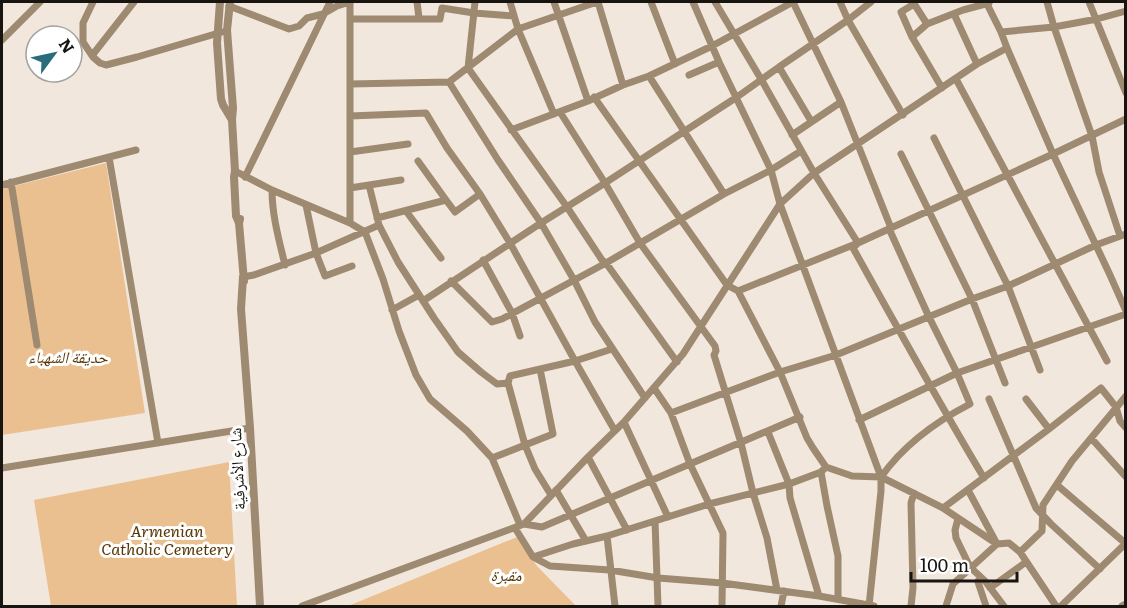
<svg xmlns="http://www.w3.org/2000/svg" width="1127" height="608" viewBox="0 0 1127 608" font-family="Literata,'Noto Naskh Arabic',serif">
	<style>
		.green { fill: #ebc090 }
		.lines { fill: none; stroke-linecap: round; stroke-linejoin: round }
		.minor { stroke: #9e8971; stroke-width: 7 }
		.tertiary { stroke: #9e8971; stroke-width: 8 }
		.labels { text-anchor: middle; stroke-width: 6; stroke-linejoin: round; paint-order: stroke }
		.park-label { font-size: 16px; font-style: italic; fill: #593807; stroke: #fff }
		.street-label { font-size: 16px; fill: #181511; stroke: #fff }
	</style>
	<rect width="100%" height="100%" fill="#f1e7dc"/>
	<path class="green" d="M106 163 145 413 2 435V189Z
		M229 462 237 606H51L34 500Z
		M517 537 537 566 576 606H348Z"/>
	<g class="lines">
		<path class="minor" d="M93 2 83 23V42L93 57
			M134 2 94 53 93 57 100 63 106 65 137 57 222 32
			M417 2 419 18
			M475 2 468 68 567 207 602 260 606 263 677 362
			M510 2 518 29 554 114
			M554 2 588 101
			M598 2 623 85
			M651 2 675 64
			M693 2 719 62 771 170 780 204 881 477V491L869 606
			M715 2 761 79 814 173 858 243 853 248C896 325 939 403 984 478
			M840 2 848 20 903 115
			M913 2 927 24
			M1047 2 1054 27 1092 136 1099 172 1120 236
			M1089 2 1126 93
			M914 4 901 12 912 37 942 88
			M987 4 1001 32 1007 48 1053 154 1110 275 1126 311
			M229 6 289 29 299 26 307 18 323 14 337 6 350 2
			M954 14 977 64
			M350 19H440L442 8 474 13 514 16
			M1001 32 1054 27 1097 19 1126 11
			M912 37 927 24 963 10 989 3
			M2 40 40 2
			M779 67 811 121
			M689 75 719 62
			M649 76 724 194
			M956 79 1107 361
			M449 82 498 160 541 223 574 280 595 322 645 398
			M350 84 449 82 518 29 597 2
			M594 97 727 285 738 291 858 243 1053 154 1126 119
			M560 112 605 183 640 243 715 346 716 351 714 355 741 443 753 493 767 538 777 590
			M350 116 426 113 447 148 480 194 510 243 575 361 615 431
			M511 130 588 101 623 85 649 76 712 46 793 2 841 102 891 228V233L929 317 957 373 970 404C937 421 903 446 881 477
			M792 135 841 102
			M934 138 1008 286 1040 370
			M350 152 408 144
			M901 154 972 299 1005 383
			M109 157 158 443
			M418 161 446 200
			M235 171 272 190 350 223 365 232 383 279 399 331 416 375 430 399 467 431 492 458 520 525
			M245 177 330 2
			M11 182 37 345
			M2 185 136 150
			M369 185 379 225 398 262 434 318 458 352 481 372 497 384 508 383 525 445 535 469 551 495
			M350 188 401 180
			M272 190C272 215 279 240 285 265
			M306 205 316 253 325 276 352 266
			M406 211 441 258
			M377 218 446 200 455 212 480 194
			M350 223V2
			M483 260 512 313 520 336
			M243 277 254 275 316 253 379 225
			M451 281 492 322 502 319 606 263 724 194 771 170 801 151
			M738 291 780 372 807 438 813 448 826 467
			M423 301 541 223 605 183 737 97 779 67 848 20 871 2
			M392 310 419 295
			M508 383 510 376 575 361 612 349
			M654 388 671 413 690 464 723 533 722 606
			M989 399 1036 508 1051 524 1100 569
			M1026 399 1049 429
			M671 413 780 372 836 355 972 299 1008 286 1096 245 1126 234
			M859 420 957 373 1126 314
			M624 422 668 517
			M768 432 789 484 790 498 819 596
			M1091 438 1126 477
			M588 457 627 530
			M492 458 553 434 540 369
			M2 468 250 428
			M821 472 827 506 838 556V599
			M1057 485 1125 543
			M556 490 586 541
			M943 508 1049 429 1101 388 1116 407 1120 421 1126 428
			M958 519 955 530 956 538 970 567 985 581 1004 606
			M655 521 658 606
			M524 524 542 527 800 417
			M515 528 533 557 573 544 607 536 709 504 789 484 821 472 826 467 852 476 881 477 943 508 997 544 1009 543 1020 552 1056 606
			M607 536 615 606
			M1020 552 1042 531 1043 505 1072 461 1126 396
			M533 557 550 566 610 570 658 578 722 583 819 596 874 606
			M980 576 978 582 986 606
			M990 588 1026 562
			M302 606 524 524 588 457 624 422 683 354 780 204 814 173 977 64 1007 48
			M781 606 784 591
			M911 606 913 588 911 503 914 493
			M946 606 953 584 997 544 968 490
			M1061 606 1126 543
			M1122 606 1126 604"/>
		<path class="tertiary" d="M220 2 217 43 221 99 223 105 232 120
			M230 2 227 30 233 108 232 120 235 171 234 177 236 216 239 223
			M240 219 239 223 244 281
			M243 277 241 309 250 428 260 606"/>
	</g>
	<g class="labels">
		<g class="park-label">
			<text x="68" y="363">حديقة الشهباء</text>
			<text x="167" y="537">Armenian<tspan x="167" dy="18">Catholic Cemetery</tspan></text>
			<text x="506" y="581">مقبرة</text>
		</g>
		<g class="street-label">
			<text transform="translate(237 469) rotate(-93)" y="6">شارع الأشرفية</text>
		</g>
	</g>
	<rect width="1127" height="608" fill="none" stroke="#181511" stroke-width="6"/>
	<g transform="translate(54 54) rotate(57)"><circle r="28" fill="#ffffff" stroke="#a3a1a0" stroke-width="1.5"/>
	<path d="M0-4.5L10 22L0 15L-10 22Z" fill="#286c7d"/>
	<text y="-9" font-size="16" font-weight="bold" text-anchor="middle" fill="#181511">N</text>
	</g>
	<path d="M911 572v9h106v-9" fill="none" stroke="#181511" stroke-width="3"/>
	<text x="920" y="572" font-size="18" fill="#181511" stroke="#ffffff" stroke-width="4.5" paint-order="stroke">100 m</text>
</svg>
